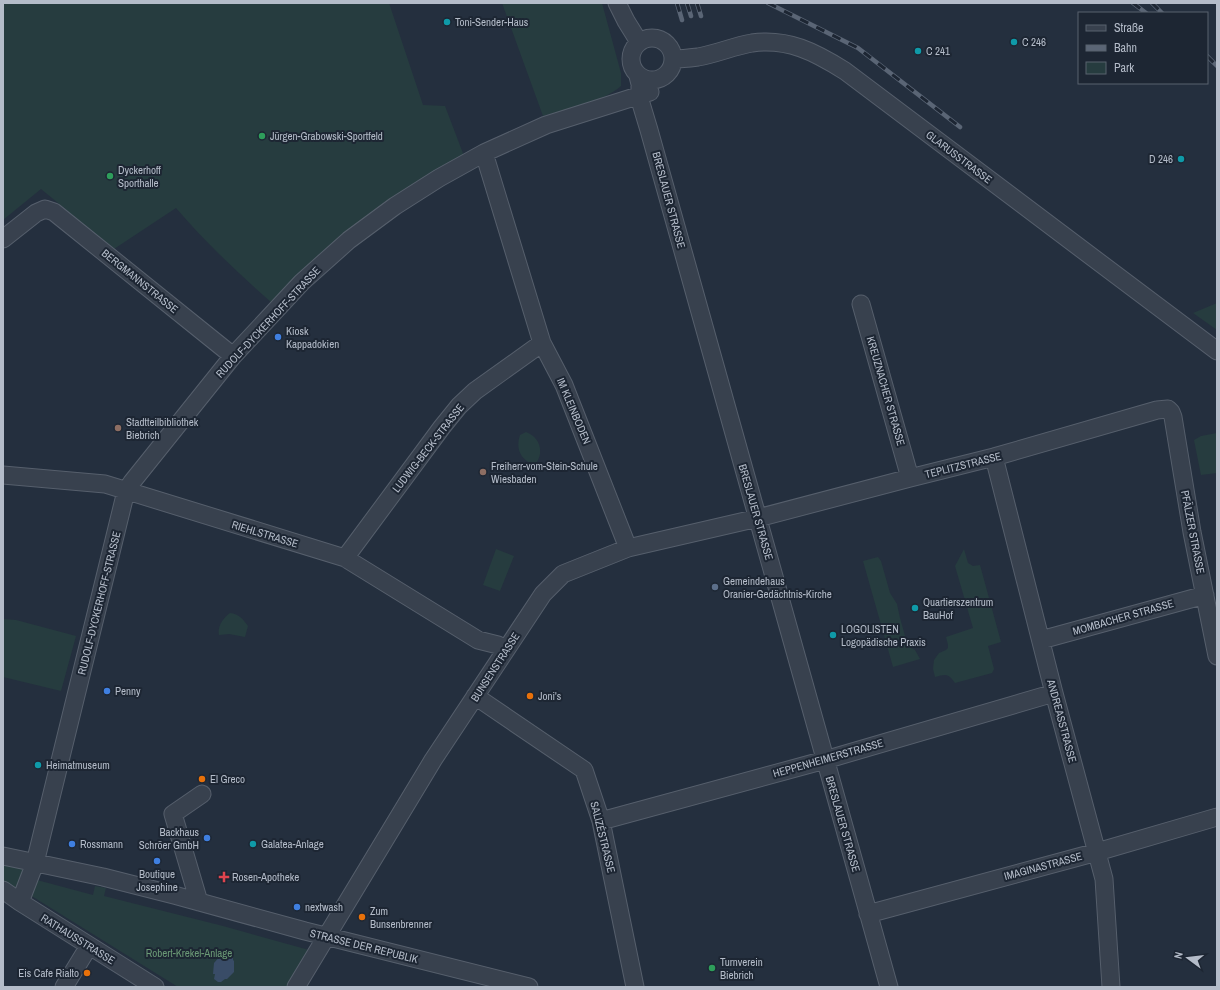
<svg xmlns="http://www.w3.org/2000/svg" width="1220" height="990" viewBox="0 0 1220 990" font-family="'Archivo Narrow',sans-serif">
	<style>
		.green { fill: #263c3f }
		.water { fill: #394c67 }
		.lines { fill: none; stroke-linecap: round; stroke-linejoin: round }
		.minor-casing { stroke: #565f6c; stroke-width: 19 }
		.minor { stroke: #38414e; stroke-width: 17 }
		.rail-casing { stroke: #5a6575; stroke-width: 4.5 }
		.rail { stroke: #1d2633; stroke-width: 3; stroke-dasharray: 9; stroke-linecap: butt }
		.culture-dot { fill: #0f9aa8; stroke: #1d2633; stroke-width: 1.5 }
		.leisure-dot { fill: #2e9e5b; stroke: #1d2633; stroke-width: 1.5 }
		.shop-dot { fill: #3f7fe0; stroke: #1d2633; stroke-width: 1.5 }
		.education-dot { fill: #8d6e63; stroke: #1d2633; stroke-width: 1.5 }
		.service-dot { fill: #5c6f8a; stroke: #1d2633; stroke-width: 1.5 }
		.food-dot { fill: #e8710a; stroke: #1d2633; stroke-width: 1.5 }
		.health-dot { fill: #e0444e; stroke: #1d2633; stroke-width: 1.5 }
		.labels { text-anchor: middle; stroke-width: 4; stroke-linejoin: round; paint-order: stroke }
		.poi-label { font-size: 11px; fill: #b4bcc9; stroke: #1d2633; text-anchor: start }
		.street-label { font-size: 11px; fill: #b4bcc9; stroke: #1d2633 }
		.park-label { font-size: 11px; fill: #6b9a76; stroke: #1d2633 }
	</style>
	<rect width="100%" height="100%" fill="#242f3e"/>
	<path class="green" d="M3 3H389L423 105 445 106 464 156 442 166 429 174 272 303C238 273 205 242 176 208L114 249 41 189 3 220Z
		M502 3H602L621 73V86C605 101 565 110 543 116Z
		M1217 303V330L1193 313Z
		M526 432C539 437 544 450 537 462L532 464C519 458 516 447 520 435Z
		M1217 433V473L1201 475 1194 440 1201 436Z
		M496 549 514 556 500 591 483 585Z
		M964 549 968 563 973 566 980 565 1001 642 988 646 994 669 992 673 955 683C948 673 946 674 935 677L933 669 934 660 939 653 946 650 948 648V645L946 637 973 628 955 566Z
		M878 557 881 561 890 593 897 604 900 618 907 643 911 648 915 650 920 659 893 667 863 561Z
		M230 613C239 614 243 619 248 626L245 637 229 634 219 635C217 627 223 618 230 613Z
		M3 619 16 620 76 636 61 691 3 677Z
		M3 860 25 865 15 890 3 882Z
		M37 880 93 895 95 886 106 888 104 896 223 926 309 950 287 987H178L30 895Z"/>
	<path class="water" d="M227 952 233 955V960L234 961V972L227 979H225L221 982H218L214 979 215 974H213L214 963 221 955 223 956Z"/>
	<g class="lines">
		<defs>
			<path id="minor" d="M617 3 626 21 639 42
				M631 59a21 21 0 1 1 42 0a21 21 0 1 1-42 0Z
				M673 59C682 59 690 58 698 57 716 54 734 46 752 43 788 38 815 52 845 71L1217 351
				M638 76 640 84V100L649 130 889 987
				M484 153 542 343 564 385 628 548
				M3 239 36 213 45 209 54 212 233 356
				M861 304 910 478
				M994 457 1054 693 1104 879 1111 987
				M3 475 105 484 345 558 478 640 498 645 506 650
				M345 558 442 427 459 406 475 391 542 343
				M1041 640 1205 595
				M475 696 584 770 601 821 635 987
				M601 821 825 760 1054 693
				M3 856 103 877 174 895 305 931 529 987
				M3 890 20 902 155 987
				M20 902 35 863 126 491 132 482 233 356 302 282 349 240 395 206 439 178 484 153 546 125 650 92
				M199 902 173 814 202 794
				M868 914 1097 852 1217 817
				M64 987 89 946
				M296 987 433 760 543 594 563 574 628 548 758 518 910 478 994 457 1157 410 1168 409 1171 412 1173 417 1192 532 1217 656"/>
		</defs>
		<use href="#minor" class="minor-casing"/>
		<use href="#minor" class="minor"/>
		<defs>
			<path id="rail" d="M677 3 682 20
				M687 3 691 16
				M697 3 701 16
				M768 3 858 48 960 127
				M1133 3 1146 13
				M1152 3 1162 13
				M1207 56 1217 66"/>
		</defs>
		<use href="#rail" class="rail-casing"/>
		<use href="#rail" class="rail"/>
	</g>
	<g class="culture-dot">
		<circle cx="447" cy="22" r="4"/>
		<circle cx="1014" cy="42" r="4"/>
		<circle cx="918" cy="51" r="4"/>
		<circle cx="1181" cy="159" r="4"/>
		<circle cx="915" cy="608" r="4"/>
		<circle cx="833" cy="635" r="4"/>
		<circle cx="38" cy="765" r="4"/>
		<circle cx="253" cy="844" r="4"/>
	</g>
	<g class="leisure-dot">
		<circle cx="262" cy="136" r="4"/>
		<circle cx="110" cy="176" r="4"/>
		<circle cx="712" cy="968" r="4"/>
	</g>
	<g class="shop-dot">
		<circle cx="278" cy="337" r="4"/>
		<circle cx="107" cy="691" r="4"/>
		<circle cx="207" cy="838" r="4"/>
		<circle cx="72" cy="844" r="4"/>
		<circle cx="157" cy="861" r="4"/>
		<circle cx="297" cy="907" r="4"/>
	</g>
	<g class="education-dot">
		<circle cx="118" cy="428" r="4"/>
		<circle cx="483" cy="472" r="4"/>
	</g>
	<circle class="service-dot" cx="715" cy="587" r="4"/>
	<g class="food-dot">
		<circle cx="530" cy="696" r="4"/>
		<circle cx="202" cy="779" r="4"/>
		<circle cx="362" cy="917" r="4"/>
		<circle cx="87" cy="973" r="4"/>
	</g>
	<path class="health-dot" d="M222 871h4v4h4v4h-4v4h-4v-4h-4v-4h4z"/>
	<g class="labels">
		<g class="poi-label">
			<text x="455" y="26">Toni-Sender-Haus</text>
			<text x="1022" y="46">C 246</text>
			<text x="926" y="55">C 241</text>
			<text x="270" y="140">Jürgen-Grabowski-Sportfeld</text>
			<text x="1173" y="163" text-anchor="end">D 246</text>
			<text x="118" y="174">Dyckerhoff<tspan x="118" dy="13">Sporthalle</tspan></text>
			<text x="286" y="335">Kiosk<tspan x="286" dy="13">Kappadokien</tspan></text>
			<text x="126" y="426">Stadtteilbibliothek<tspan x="126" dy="13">Biebrich</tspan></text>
			<text x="491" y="470">Freiherr-vom-Stein-Schule<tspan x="491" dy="13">Wiesbaden</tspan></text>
			<text x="723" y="585">Gemeindehaus<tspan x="723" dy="13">Oranier-Gedächtnis-Kirche</tspan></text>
			<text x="923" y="606">Quartierszentrum<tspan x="923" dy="13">BauHof</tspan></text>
			<text x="841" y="633">LOGOLISTEN<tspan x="841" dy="13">Logopädische Praxis</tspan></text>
			<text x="115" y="695">Penny</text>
			<text x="538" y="700">Joni's</text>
			<text x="46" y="769">Heimatmuseum</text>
			<text x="210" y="783">El Greco</text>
			<text x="199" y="836" text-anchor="end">Backhaus<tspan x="199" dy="13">Schröer GmbH</tspan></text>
			<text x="80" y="848">Rossmann</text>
			<text x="261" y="848">Galatea-Anlage</text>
			<text x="157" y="878" text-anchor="middle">Boutique<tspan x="157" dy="13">Josephine</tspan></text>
			<text x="232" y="881">Rosen-Apotheke</text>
			<text x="305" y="911">nextwash</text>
			<text x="370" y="915">Zum<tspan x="370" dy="13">Bunsenbrenner</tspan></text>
			<text x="720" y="966">Turnverein<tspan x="720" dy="13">Biebrich</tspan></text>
			<text x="79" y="977" text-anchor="end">Eis Cafe Rialto</text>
		</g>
		<g class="street-label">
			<text transform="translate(959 157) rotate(37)" y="4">GLARUSSTRASSE</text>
			<text transform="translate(669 200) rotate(75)" y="4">BRESLAUER STRASSE</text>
			<text transform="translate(140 281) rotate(39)" y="4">BERGMANNSTRASSE</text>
			<text transform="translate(268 322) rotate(-47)" y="4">RUDOLF-DYCKERHOFF-STRASSE</text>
			<text transform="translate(886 391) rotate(74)" y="4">KREUZNACHER STRASSE</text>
			<text transform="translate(574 411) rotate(67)" y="4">IM KLEINBODEN</text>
			<text transform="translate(428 448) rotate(-52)" y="4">LUDWIG-BECK-STRASSE</text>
			<text transform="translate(963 465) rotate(-14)" y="4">TEPLITZSTRASSE</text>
			<text transform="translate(756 512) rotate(74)" y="4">BRESLAUER STRASSE</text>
			<text transform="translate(1193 532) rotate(79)" y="4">PFÄLZER STRASSE</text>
			<text transform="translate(265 534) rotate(17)" y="4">RIEHLSTRASSE</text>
			<text transform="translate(99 603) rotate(-76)" y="4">RUDOLF-DYCKERHOFF-STRASSE</text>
			<text transform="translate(1123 617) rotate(-16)" y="4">MOMBACHER STRASSE</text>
			<text transform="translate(495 667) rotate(-57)" y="4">BUNSENSTRASSE</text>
			<text transform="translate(1062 721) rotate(75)" y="4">ANDREASSTRASSE</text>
			<text transform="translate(828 758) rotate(-16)" y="4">HEPPENHEIMERSTRASSE</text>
			<text transform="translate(843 824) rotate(74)" y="4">BRESLAUER STRASSE</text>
			<text transform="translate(603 837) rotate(76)" y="4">SALIZÉSTRASSE</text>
			<text transform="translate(1043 866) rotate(-15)" y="4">IMAGINASTRASSE</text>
			<text transform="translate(78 939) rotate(32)" y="4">RATHAUSSTRASSE</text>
			<text transform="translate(364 946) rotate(14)" y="4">STRASSE DER REPUBLIK</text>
		</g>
		<g class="park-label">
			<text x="189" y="957">Robert-Krekel-Anlage</text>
		</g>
	</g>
	<rect width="1220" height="990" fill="none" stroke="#b4bcc9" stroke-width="8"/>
	<rect x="1078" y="12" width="130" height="72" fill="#1d2633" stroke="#59626f"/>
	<rect x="1086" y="25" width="20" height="6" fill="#38414e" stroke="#59626f"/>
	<text x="1114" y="32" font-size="12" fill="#b4bcc9">Straße</text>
	<rect x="1086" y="45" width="20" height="6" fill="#5a6575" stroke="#59626f"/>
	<text x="1114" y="52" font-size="12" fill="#b4bcc9">Bahn</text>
	<rect x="1086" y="62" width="20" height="12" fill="#263c3f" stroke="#59626f"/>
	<text x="1114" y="72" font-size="12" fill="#b4bcc9">Park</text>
	<g transform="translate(1188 958) rotate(285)" stroke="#1d2633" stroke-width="3" paint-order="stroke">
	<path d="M0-3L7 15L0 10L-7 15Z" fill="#b4bcc9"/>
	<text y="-6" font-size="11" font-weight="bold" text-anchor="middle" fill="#b4bcc9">N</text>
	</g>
</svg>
